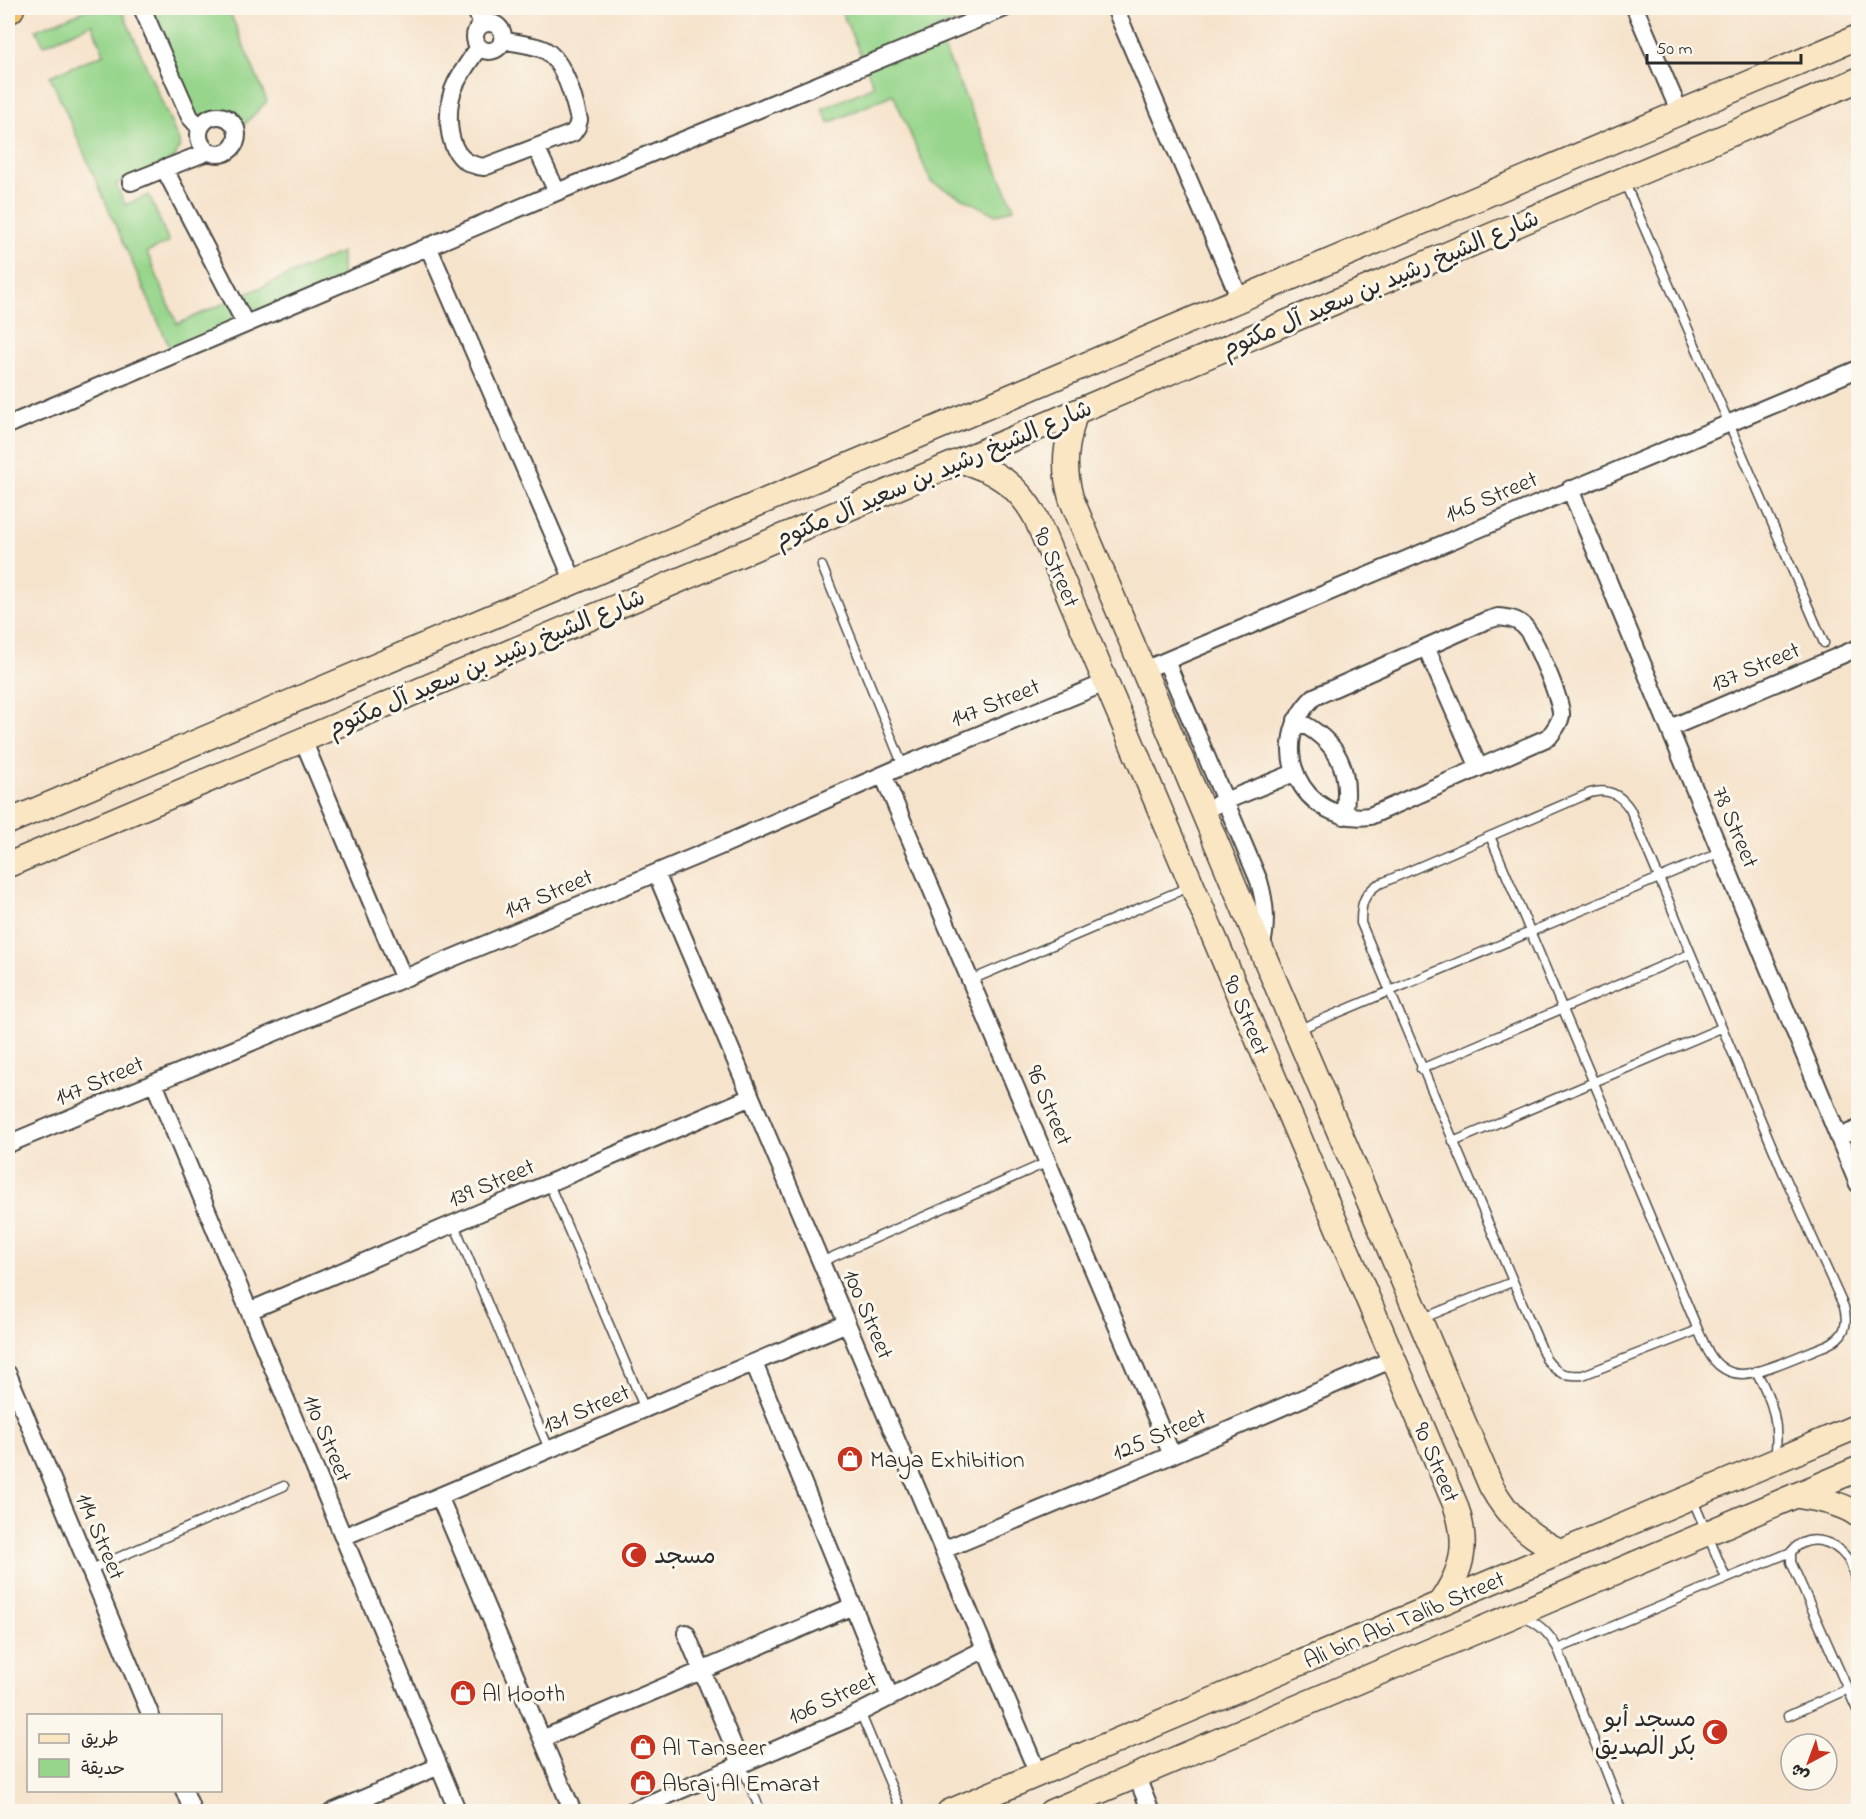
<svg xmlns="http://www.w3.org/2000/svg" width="1866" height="1819" viewBox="0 0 1866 1819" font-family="'Indie Flower','Playpen Sans Arabic',sans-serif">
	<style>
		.green { fill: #96d58b; stroke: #60805b; stroke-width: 1.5 }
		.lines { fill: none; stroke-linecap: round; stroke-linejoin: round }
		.lane-casing { stroke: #494743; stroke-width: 11 }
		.street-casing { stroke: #494743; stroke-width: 20 }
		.secondary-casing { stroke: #494743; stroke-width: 27 }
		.highway-casing { stroke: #494743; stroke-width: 33 }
		.lane { stroke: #fff; stroke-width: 8 }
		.street { stroke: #fff; stroke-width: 16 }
		.secondary { stroke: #fbe6c4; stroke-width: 24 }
		.highway { stroke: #f5c16b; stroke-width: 30 }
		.labels { text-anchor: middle; stroke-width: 6; stroke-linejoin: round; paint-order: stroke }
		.street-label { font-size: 24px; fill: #2b2b2b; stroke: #fbf7ec }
		.poi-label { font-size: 24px; fill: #2b2b2b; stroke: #fbf7ec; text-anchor: start }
	</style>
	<rect width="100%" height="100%" fill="#fbf7ec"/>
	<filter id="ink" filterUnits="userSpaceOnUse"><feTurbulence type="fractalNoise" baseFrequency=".0167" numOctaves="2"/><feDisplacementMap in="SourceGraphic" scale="12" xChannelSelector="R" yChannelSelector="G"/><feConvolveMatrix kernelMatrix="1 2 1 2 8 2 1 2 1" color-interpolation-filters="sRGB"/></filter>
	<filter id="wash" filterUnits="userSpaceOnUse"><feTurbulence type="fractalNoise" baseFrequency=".008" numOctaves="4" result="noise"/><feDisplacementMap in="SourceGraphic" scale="24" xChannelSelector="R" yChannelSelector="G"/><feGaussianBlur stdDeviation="1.35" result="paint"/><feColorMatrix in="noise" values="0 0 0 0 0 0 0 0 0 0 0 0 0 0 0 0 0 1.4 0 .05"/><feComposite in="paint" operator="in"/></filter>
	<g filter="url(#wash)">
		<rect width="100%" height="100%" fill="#f6e3cc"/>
		<path class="green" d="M92 8H121L180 144 175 158 116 184 125 205 149 195 169 242 147 252 177 324 342 252V280L172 353 50 76 104 54 92 24 44 45 36 30Z
			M145 8H228L267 101 244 125C226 110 215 110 194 119Z
			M840 8H938L941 14 955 8H989L936 30 1014 208 996 215 931 182 893 94 829 123 822 109 874 86Z"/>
	</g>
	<g filter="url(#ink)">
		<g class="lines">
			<defs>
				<path id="lane" d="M1624 181 1824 643
					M822 566 903 766
					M1490 836 1698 1330C1704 1342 1709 1358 1720 1366 1726 1371 1734 1374 1742 1374 1761 1374 1807 1352 1827 1345 1844 1337 1849 1326 1844 1307L1782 1170 1630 809C1620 794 1608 788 1590 793L1377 885C1362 896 1361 906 1361 923L1546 1359C1557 1374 1564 1376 1583 1375L1698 1330
					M971 980 1191 886
					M1297 1030 1721 852
					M1421 1069 1690 954
					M1453 1142 1721 1028
					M549 1184 645 1409
					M454 1224 549 1449
					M821 1262 1048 1162
					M1421 1319 1512 1282
					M1756 1371C1773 1402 1780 1424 1775 1459
					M1692 1498 1726 1578
					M89 1570 284 1486
					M1858 1584C1855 1576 1852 1566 1847 1558 1832 1539 1807 1533 1791 1552V1562L1858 1712
					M1523 1618C1539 1622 1550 1635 1558 1649L1622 1812
					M1558 1649 1791 1552
					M860 1712 902 1812
					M1788 1716 1848 1689
					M741 1764 761 1812"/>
				<path id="street" d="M142 8 190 117 200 128
					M475 8 482 25
					M1115 8 1240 299
					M1635 8 1680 113
					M475 37a14 14 0 1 1 28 0a14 14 0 1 1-28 0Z
					M479 47C471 59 462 71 456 83 446 103 445 143 463 159 469 164 476 166 484 167L573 133 577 127 579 120C574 99 563 55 540 48 528 44 515 43 502 40
					M199 135a19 19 0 1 1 38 0a19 19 0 1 1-38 0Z
					M536 147 557 192
					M164 168 245 323
					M131 182 207 152
					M428 246 574 582
					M8 425 557 192 1005 8
					M1570 489 1858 1184
					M1498 617C1508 618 1517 619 1524 626 1534 636 1563 703 1561 716 1559 725 1554 730 1549 737L1370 816C1301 825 1264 744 1314 697L1485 621Z
					M1426 647 1479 768
					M1166 661 1259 881C1266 905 1267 925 1261 949
					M1144 670 1858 369
					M1296 720C1338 741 1352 769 1344 816
					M1670 728 1858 648
					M303 740 403 977
					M883 775 1172 1455
					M1203 810 1294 773
					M656 873 1038 1774
					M154 1083 458 1812
					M1839 1137 1858 1129
					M8 1144 725 844 903 766 1105 683
					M249 1311 751 1097
					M754 1363 890 1697
					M8 1374 151 1716
					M439 1496 573 1812
					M343 1537 847 1323
					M943 1550 1153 1463 1393 1359
					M686 1633 741 1764
					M542 1739 853 1606
					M1136 1775 1151 1812
					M184 1790 193 1812
					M332 1812 439 1766
					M629 1812 845 1720 985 1649"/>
				<path id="secondary" d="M1075 413C1066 445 1062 465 1071 498L1261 949 1491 1486C1508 1517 1529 1537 1562 1552
					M961 461C995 470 1019 486 1036 518L1455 1504C1469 1543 1464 1569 1440 1603
					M8 822 1858 37
					M8 865 1858 80
					M1796 1495C1817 1500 1841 1502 1858 1515
					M949 1812 1858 1426
					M1051 1812 1858 1469"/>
				<path id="highway" d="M8 8H9"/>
			</defs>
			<use href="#lane" class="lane-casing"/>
			<use href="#street" class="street-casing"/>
			<use href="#secondary" class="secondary-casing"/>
			<use href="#highway" class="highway-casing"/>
			<use href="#lane" class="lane"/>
			<use href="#street" class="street"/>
			<use href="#secondary" class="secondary"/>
			<use href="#highway" class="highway"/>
		</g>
	</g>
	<defs>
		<symbol id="shop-disc" viewBox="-11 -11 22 22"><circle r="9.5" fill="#c8321e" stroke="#fbf7ec"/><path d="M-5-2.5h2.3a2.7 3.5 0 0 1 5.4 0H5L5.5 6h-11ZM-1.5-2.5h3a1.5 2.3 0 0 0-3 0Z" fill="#fff"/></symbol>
		<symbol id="mosque-disc" viewBox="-11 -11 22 22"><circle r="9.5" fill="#c8321e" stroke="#fbf7ec"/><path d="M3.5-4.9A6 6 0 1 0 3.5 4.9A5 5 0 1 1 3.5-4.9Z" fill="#fff"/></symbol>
	</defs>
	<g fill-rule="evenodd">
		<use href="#shop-disc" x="835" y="1444" width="30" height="30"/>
		<use href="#mosque-disc" x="619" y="1540" width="30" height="30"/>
		<use href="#shop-disc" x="448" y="1678" width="30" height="30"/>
		<use href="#mosque-disc" x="1700" y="1717" width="30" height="30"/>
		<use href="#shop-disc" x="628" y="1732" width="30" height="30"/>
		<use href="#shop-disc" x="628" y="1768" width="30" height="30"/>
	</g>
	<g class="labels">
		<g class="street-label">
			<text transform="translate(1380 283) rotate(-23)" y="8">شارع الشيخ رشيد بن سعيد آل مكتوم</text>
			<text transform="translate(933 473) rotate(-23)" y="8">شارع الشيخ رشيد بن سعيد آل مكتوم</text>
			<text transform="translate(1491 496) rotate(-23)" y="8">145 Street</text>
			<text transform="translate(1057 567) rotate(67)" y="8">90 Street</text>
			<text transform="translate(486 662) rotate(-23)" y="8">شارع الشيخ رشيد بن سعيد آل مكتوم</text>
			<text transform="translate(1755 666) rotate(-23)" y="8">137 Street</text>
			<text transform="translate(995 702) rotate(-22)" y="8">147 Street</text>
			<text transform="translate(1736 827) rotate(67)" y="8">78 Street</text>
			<text transform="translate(548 893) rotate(-23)" y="8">147 Street</text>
			<text transform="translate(1247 1015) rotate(67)" y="8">90 Street</text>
			<text transform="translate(99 1080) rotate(-23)" y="8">147 Street</text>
			<text transform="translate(1050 1105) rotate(67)" y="8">96 Street</text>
			<text transform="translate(491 1182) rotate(-23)" y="8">139 Street</text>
			<text transform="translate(869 1314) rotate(67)" y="8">100 Street</text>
			<text transform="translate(586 1408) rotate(-23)" y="8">131 Street</text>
			<text transform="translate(1159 1434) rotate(-23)" y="8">125 Street</text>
			<text transform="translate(328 1438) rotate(67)" y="8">110 Street</text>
			<text transform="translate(1437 1462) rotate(67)" y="8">90 Street</text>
			<text transform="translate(101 1536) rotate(67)" y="8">114 Street</text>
			<text transform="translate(1404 1619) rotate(-23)" y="8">Ali bin Abi Talib Street</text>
			<text transform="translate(832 1697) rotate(-25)" y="8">106 Street</text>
		</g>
		<g class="poi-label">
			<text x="870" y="1467">Maya Exhibition</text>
			<text x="654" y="1563">مسجد</text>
			<text x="482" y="1701">Al Hooth</text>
			<text x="1696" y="1726" text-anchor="end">مسجد أبو<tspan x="1696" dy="28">بكر الصديق</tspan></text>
			<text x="662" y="1755">Al Tanseer</text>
			<text x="662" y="1791">Abraj Al Emarat</text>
		</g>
	</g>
	<rect width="1866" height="1819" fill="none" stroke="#fbf7ec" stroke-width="30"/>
	<rect x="27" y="1714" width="195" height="78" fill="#fbf7ec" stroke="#a8a59f" stroke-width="1.5"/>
	<rect x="39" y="1734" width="30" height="9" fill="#fbe6c4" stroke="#a8a59f" stroke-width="1.5"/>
	<text x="81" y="1744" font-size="18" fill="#2b2b2b">طريق</text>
	<rect x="39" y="1759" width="30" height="18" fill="#96d58b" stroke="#a8a59f" stroke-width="1.5"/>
	<text x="81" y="1774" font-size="18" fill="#2b2b2b">حديقة</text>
	<g transform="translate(1809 1762) rotate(221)"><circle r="28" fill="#fbf7ec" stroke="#a8a59f" stroke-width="1.5"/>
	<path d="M0-4.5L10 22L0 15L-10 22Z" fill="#c8321e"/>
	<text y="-9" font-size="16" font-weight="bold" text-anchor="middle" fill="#2b2b2b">ش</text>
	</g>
	<path d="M1647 54v9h154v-9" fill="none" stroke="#2b2b2b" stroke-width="3"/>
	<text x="1656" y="54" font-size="18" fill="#2b2b2b" stroke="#fbf7ec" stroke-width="4.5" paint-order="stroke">50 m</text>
</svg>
